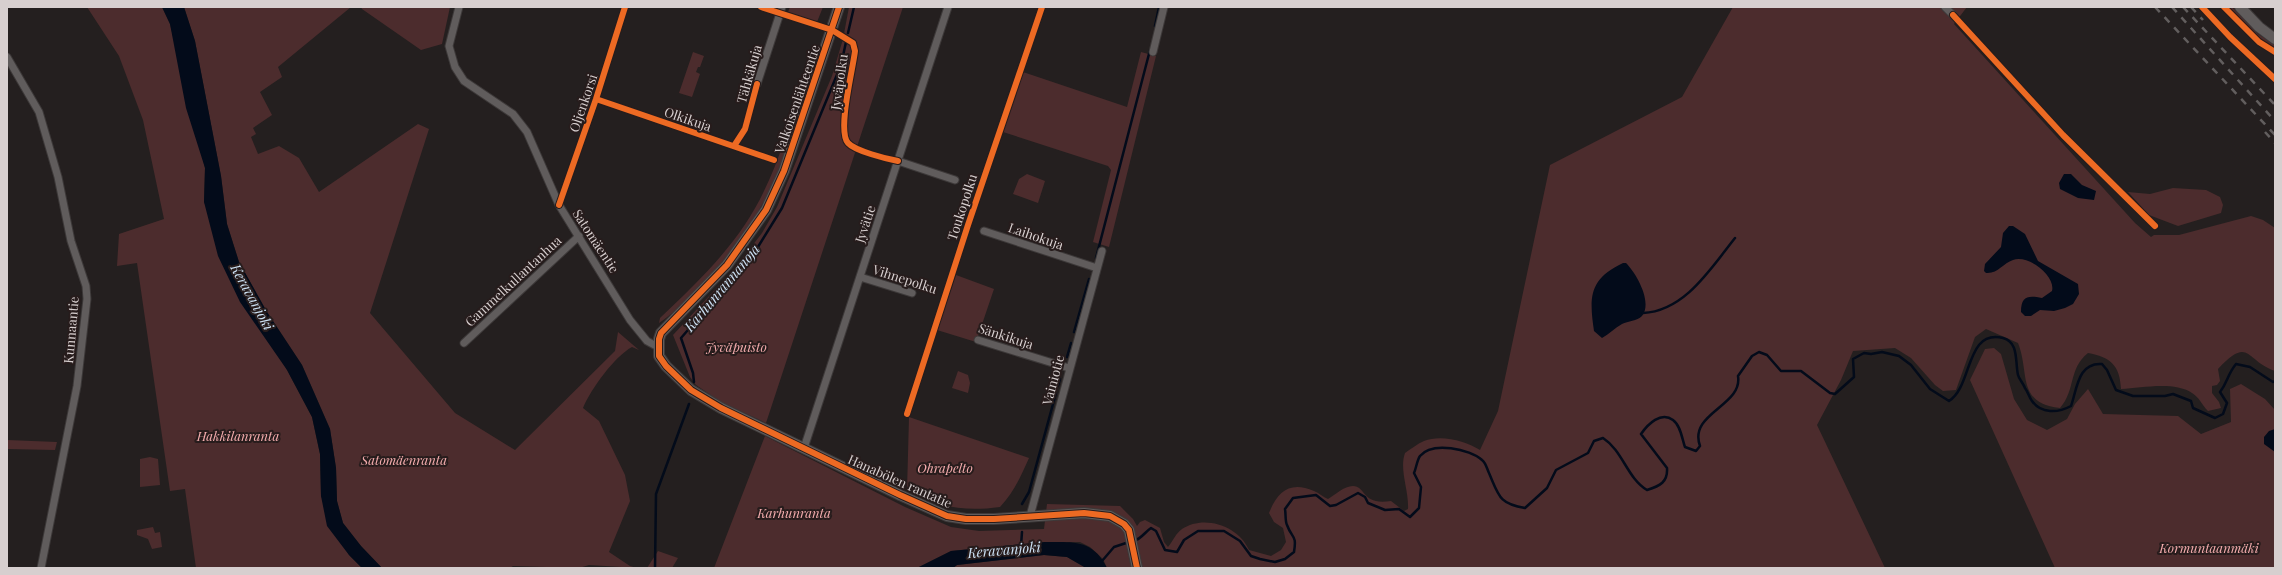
<svg xmlns="http://www.w3.org/2000/svg" width="2282" height="575" viewBox="0 0 2282 575" font-family="'Playfair Display',serif">
	<style>
		.green { fill: #4c2c2d }
		.water { fill: #030b1a }
		.lines { fill: none; stroke-linecap: round; stroke-linejoin: round }
		.stream { stroke: #030b1a; stroke-width: 2.5 }
		.street-casing { stroke: #3d3939; stroke-width: 9 }
		.secondary-casing { stroke: #3d3939; stroke-width: 12 }
		.street { stroke: #605c5c; stroke-width: 7 }
		.secondary { stroke: #605c5c; stroke-width: 10 }
		.rail { stroke: #625e5e; stroke-width: 2.5; stroke-dasharray: 7 7; stroke-linecap: butt }
		.cycleway-casing { stroke: #271c1c; stroke-width: 8 }
		.cycleway { stroke: #ed6a23; stroke-width: 6 }
		.labels { text-anchor: middle; stroke-width: 4; stroke-linejoin: round; paint-order: stroke }
		.street-label { font-size: 13px; fill: #d7cfcf; stroke: #271c1c }
		.park-label { font-size: 13px; font-style: italic; fill: #f5adae; stroke: #271c1c }
		.water-label { font-size: 14px; font-style: italic; fill: #cde2f5; stroke: #271c1c }
	</style>
	<rect width="100%" height="100%" fill="#241f1f"/>
	<path class="green" d="M87 7H162L170 24 205 168 204 202 287 370 312 417 320 454 321 496 349 555 362 568H196L185 489 170 491 137 263 117 266 119 234 164 219 143 120 119 56Z
		M184 7H351L278 67 282 77 260 92 272 115 253 128 256 134 251 137 258 154 279 146 299 158 319 192 418 124 429 129 370 313 455 413 515 450 615 351 618 332 639 350 632 347C614 357 591 389 583 408L599 421 625 475 630 501 609 552 630 566 637 568 589 565 579 568 513 566 510 568H382L361 546 343 523 337 501 336 468 330 429 302 365 267 312 239 262 227 224 221 176 195 41Z
		M361 7H450L442 44 421 50 362 9Z
		M790 7H823L817 22 788 12Z
		M849 7H903L766 423 721 402 696 385 690 377 673 335 735 268 762 233 777 207 832 76 843 39Z
		M1733 7H1967L1954 24 2135 223 2151 237 2154 235H2179L2251 216 2263 220 2275 228V371C2245 361 2250 335 2218 369L2220 381 2217 385 2212 386V393L2219 402 2221 408 2208 411C2202 405 2199 397 2192 393 2174 381 2142 388 2121 389 2120 365 2110 357 2088 353 2068 369 2076 390 2060 408 2016 403 2030 373 2018 343L1986 329 1975 337 1956 390 1943 391 1935 385 1911 358 1895 348 1853 351 1841 380 1817 425 1885 568H1107L1103 559 1090 547 1080 542H1045L951 551 917 568H714L765 436 905 507 951 527 979 531 1044 529 1047 504 1120 506 1133 519 1137 526 1140 522 1145 520 1160 528 1164 542 1168 547C1173 541 1176 533 1182 529 1204 514 1239 526 1249 550L1271 556 1281 550 1286 542 1283 528 1274 522 1269 513C1278 491 1290 481 1314 491 1319 493 1323 497 1328 499 1335 495 1344 486 1353 486 1366 486 1362 506 1391 501L1404 511 1408 509C1409 490 1399 470 1405 453 1411 449 1417 444 1424 441 1441 434 1466 441 1480 450L1498 411 1550 165 1682 97Z
		M2228 7H2232L2258 34 2275 45V49L2257 38Z
		M693 52 704 56 700 67H698L696 72 700 74 692 97 679 93Z
		M1141 52 1156 56 1109 247 1093 242 1111 170 1108 166 1003 132 1023 72 1127 107Z
		M801 91H802C800 109 794 126 788 144 767 207 740 246 693 293 682 303 672 315 659 323L660 318C700 280 740 242 764 191 780 159 789 124 801 91Z
		M1027 174 1045 181 1038 203 1013 194 1019 179Z
		M2173 188 2206 190 2220 197 2223 205 2221 213 2178 226 2149 215 2128 192 2150 194Z
		M956 275 994 289 976 342 937 330Z
		M1994 348 2001 354 2014 399 2027 420 2047 430 2067 419 2075 404 2088 389 2103 414 2178 416 2201 434 2231 422 2230 389 2241 384 2265 399 2275 410V568H2055L1970 380 1985 349Z
		M958 371 968 375 970 383 968 393 952 388Z
		M909 417 1029 458C1021 476 1014 492 1000 507 963 512 941 507 907 491Z
		M7 440 57 442 55 450 7 449Z
		M150 457 158 459 160 485 140 487V459Z
		M153 527 155 533 160 532 162 547 152 549 148 539 137 535V530Z
		M658 551 678 558 672 568H647Z
		M1044 555 1067 557 1086 568H953L957 565Z"/>
	<path class="water" d="M162 7H184L195 41 221 176 227 224 239 262 267 312 302 365 330 429 336 468 337 501 343 523 361 546 382 568H362L349 555 327 526 321 496 320 454 312 417 287 370 240 302 218 256 204 202 205 168 186 108 170 24Z
		M2064 174H2071L2082 185 2096 191 2094 200 2078 198 2060 189 2059 183Z
		M2009 226H2013L2025 234 2038 261 2078 284 2079 294 2073 304 2065 308 2054 311 2040 310 2031 316H2025L2021 312C2021 296 2028 295 2042 298L2052 291C2056 276 2028 254 2013 260 2003 263 1998 274 1986 273L1984 271 1985 264 2001 247 2003 233Z
		M1623 263H1626C1636 273 1653 302 1642 316 1637 321 1628 321 1622 324 1615 328 1609 334 1602 338L1594 331C1589 297 1589 279 1623 263Z
		M2275 429V452L2264 444V437L2269 431Z
		M1045 542C1073 542 1093 539 1107 568H1086L1067 557 1044 555 957 565 953 568H900H917L951 551Z"/>
	<g class="lines">
		<path class="stream" d="M1155 26 1159 7
			M848 33 854 7
			M1096 258 1150 50
			M1643 313C1685 311 1711 268 1735 238
			M1074 332 1089 279
			M1067 357 1071 343
			M694 382 693 373 681 338 753 255 782 208 841 65 846 42
			M1058 386 1060 379
			M1022 504 1029 492 1056 393
			M1134 541C1141 539 1145 532 1151 528L1156 531 1165 550 1177 552 1184 540 1198 531H1224L1240 541 1251 556 1260 559 1275 562 1285 559 1294 552C1297 534 1292 539 1287 525 1285 521 1286 515 1285 509L1293 498 1316 495 1330 506 1336 505 1358 493 1365 497 1368 503 1385 510 1399 509 1410 517 1419 508 1421 487 1414 473C1416 469 1417 460 1420 456 1432 441 1470 449 1482 460 1486 463 1487 469 1489 473 1499 496 1499 504 1525 508L1547 488 1556 470 1588 453 1594 441 1603 438C1623 451 1627 478 1647 490 1660 486 1668 482 1667 468L1641 434C1648 424 1661 411 1673 420 1681 426 1682 439 1685 447L1696 451 1700 446C1688 413 1743 406 1738 376L1752 356 1759 352 1767 355 1781 371H1801L1830 393 1835 394 1854 377 1853 359 1864 353 1871 354 1882 352 1899 356 1911 365 1930 389 1949 401C1973 386 1965 329 2003 338 2019 342 2015 362 2018 375 2019 379 2023 383 2025 388 2028 392 2029 397 2032 401 2041 414 2058 413 2071 406 2077 389 2078 362 2102 364L2107 370 2116 390 2133 396H2165L2173 394 2191 401 2193 408 2215 418 2223 414 2227 403 2220 392C2228 382 2227 375 2236 364L2250 367 2273 382 2275 381
			M1021 546 1022 532
			M1102 561 1114 547 1129 542
			M655 568 656 494 689 404"/>
		<defs>
			<path id="street" d="M459 7 449 46 455 67 464 81 513 114 527 132 559 205 630 320 647 341 658 347
				M1945 7 1953 15
				M1153 52 1164 7
				M7 57 39 112 58 177 71 241 86 286 87 299 77 386 41 568
				M757 84 782 7
				M898 161 955 180
				M984 231 1097 268
				M860 277 912 293
				M978 340 1069 368
				M464 343 579 236
				M804 448 948 7
				M1030 516 1102 251"/>
			<path id="secondary" d="M839 7 784 171 766 210 727 265 661 333 659 339V356L666 366 691 390 721 408 900 495 947 516 966 519H994L1084 513 1110 516 1124 524 1129 530 1137 568
				M2240 7 2259 27 2275 39"/>
		</defs>
		<use href="#street" class="street-casing"/>
		<use href="#secondary" class="secondary-casing"/>
		<use href="#street" class="street"/>
		<use href="#secondary" class="secondary"/>
		<path class="rail" d="M2155 7 2275 135
			M2172 7 2275 121
			M2183 7 2275 105
			M2191 7 2203 20
			M2265 132 2275 143"/>
		<defs>
			<path id="cycleway" d="M761 7 832 30 853 43 855 51C853 69 837 131 848 143 855 151 887 159 898 161
				M839 7 784 171 766 210 727 265 661 333 659 339V356L666 366 691 390 721 408 900 495 947 516 966 519H994L1084 513 1110 516 1124 524 1129 530 1137 568
				M2202 7 2230 37 2275 79
				M2224 7 2259 42 2275 52
				M1953 15 2063 135 2155 226
				M596 99 774 160
				M734 146 745 129 757 84
				M559 205 596 99 625 7
				M907 414 968 225 1042 7"/>
		</defs>
		<use href="#cycleway" class="cycleway-casing"/>
		<use href="#cycleway" class="cycleway"/>
	</g>
	<g class="labels">
		<g class="street-label">
			<text transform="translate(749 74) rotate(-74)" y="5">Tähkäkuja</text>
			<text transform="translate(839 82) rotate(-82)" y="5">Jyväpolku</text>
			<text transform="translate(797 99) rotate(-71)" y="5">Valkoisenlähteentie</text>
			<text transform="translate(583 103) rotate(-71)" y="5">Oljenkorsi</text>
			<text transform="translate(688 119) rotate(19)" y="5">Olkikuja</text>
			<text transform="translate(962 207) rotate(-72)" y="5">Toukopolku</text>
			<text transform="translate(865 224) rotate(-72)" y="5">Jyvätie</text>
			<text transform="translate(1036 236) rotate(19)" y="5">Laihokuja</text>
			<text transform="translate(596 241) rotate(57)" y="5">Satomäentie</text>
			<text transform="translate(905 279) rotate(18)" y="5">Vihnepolku</text>
			<text transform="translate(513 281) rotate(-43)" y="5">Gammelkullantanhua</text>
			<text transform="translate(71 330) rotate(-85)" y="5">Kunnaantie</text>
			<text transform="translate(1006 336) rotate(18)" y="5">Sänkikuja</text>
			<text transform="translate(1053 380) rotate(-75)" y="5">Vainiotie</text>
			<text transform="translate(900 481) rotate(24)" y="5">Hanabölen rantatie</text>
		</g>
		<g class="park-label">
			<text x="736" y="352">Jyväpuisto</text>
			<text x="238" y="441">Hakkilanranta</text>
			<text x="404" y="465">Satomäenranta</text>
			<text x="945" y="473">Ohrapelto</text>
			<text x="794" y="518">Karhunranta</text>
			<text x="2209" y="553">Kormuntaanmäki</text>
		</g>
		<g class="water-label">
			<text transform="translate(722 288) rotate(-50)" y="5">Karhunrannanoja</text>
			<text transform="translate(252 297) rotate(61)" y="5">Keravanjoki</text>
			<text transform="translate(1004 550) rotate(-5)" y="5">Keravanjoki</text>
		</g>
	</g>
	<rect width="2282" height="575" fill="none" stroke="#d7cfcf" stroke-width="16"/>
</svg>
